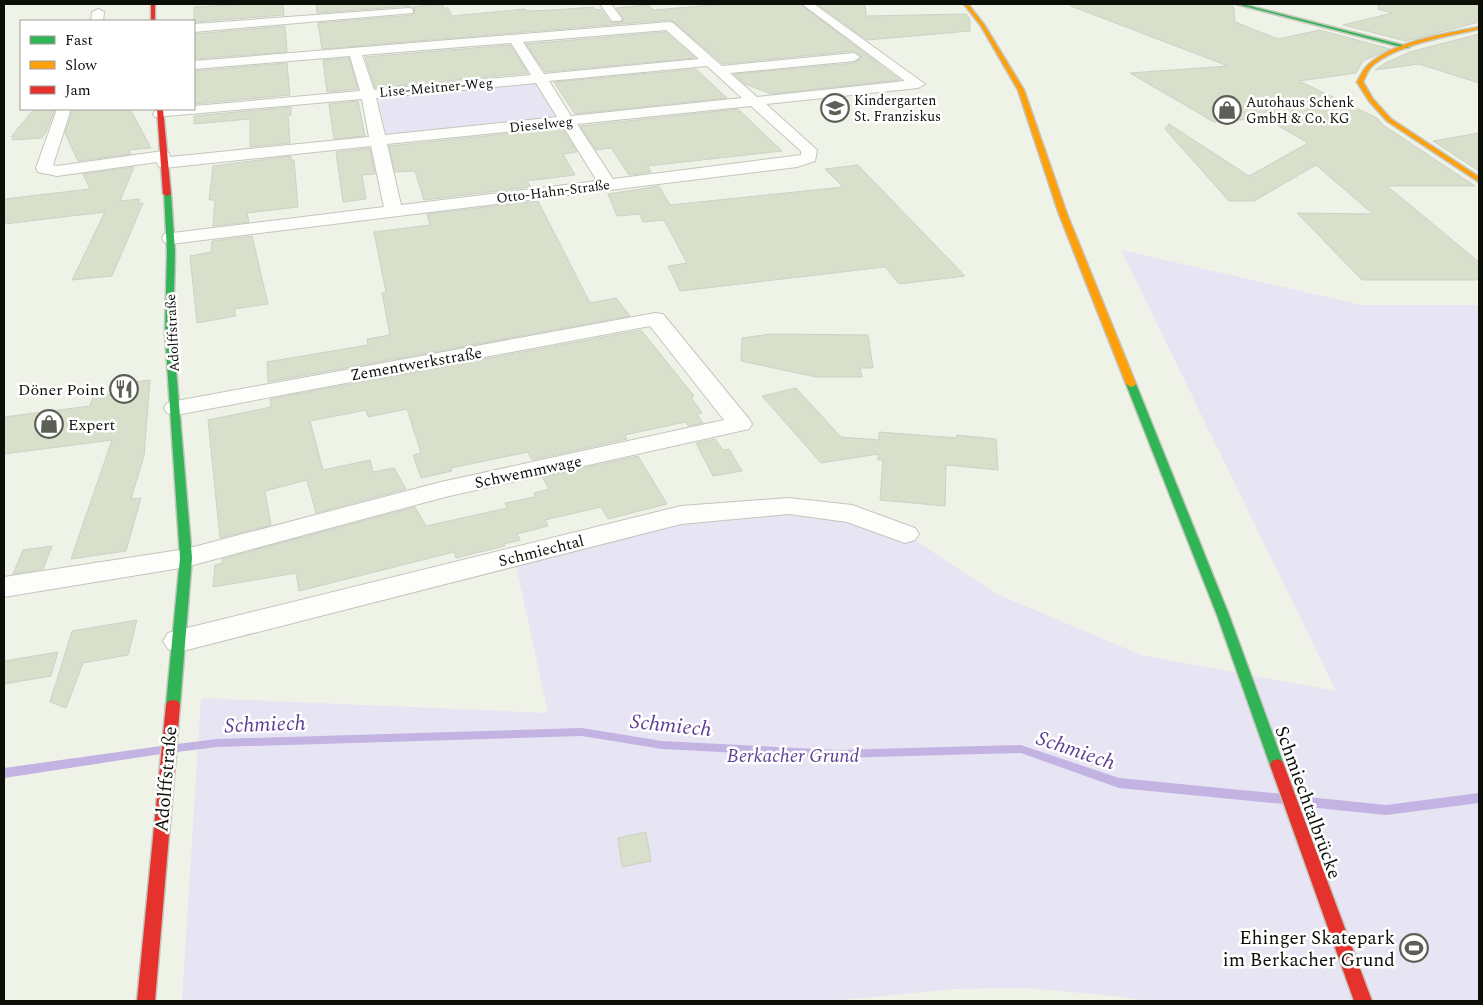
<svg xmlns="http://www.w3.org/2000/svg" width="1483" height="1005" viewBox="0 0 1483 1005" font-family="Spectral,serif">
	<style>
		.green { fill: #e7e4f3 }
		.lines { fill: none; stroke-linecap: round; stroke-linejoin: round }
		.stream { fill: #c2b3e3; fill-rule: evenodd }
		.building { fill: #d8dfca; stroke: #cdd1c7 }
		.street-casing { stroke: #c3c6bc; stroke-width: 2 }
		.fast-casing { stroke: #c3c6bc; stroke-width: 3 }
		.slow-casing { stroke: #c3c6bc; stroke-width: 3 }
		.jam-casing { stroke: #c3c6bc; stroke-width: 3 }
		.street { fill: #fdfdfb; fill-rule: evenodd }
		.fast { fill: #30b455; fill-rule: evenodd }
		.slow { fill: #ff9f0a; fill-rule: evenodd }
		.jam { fill: #e5322d; fill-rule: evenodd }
		.labels { text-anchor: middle; stroke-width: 5; stroke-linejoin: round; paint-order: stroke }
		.far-street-label { font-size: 14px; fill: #0c0f07; stroke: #fff }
		.far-poi-label { font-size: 14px; fill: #0c0f07; stroke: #fff; text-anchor: start }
		.street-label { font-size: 16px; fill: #0c0f07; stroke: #fff }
		.poi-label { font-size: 16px; fill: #0c0f07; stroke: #fff; text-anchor: end }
		.near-park-label { font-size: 19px; font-style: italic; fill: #5f4096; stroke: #fff }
		.near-street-label { font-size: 19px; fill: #0c0f07; stroke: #fff }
		.near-poi-label { font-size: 19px; fill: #0c0f07; stroke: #fff; text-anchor: end }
		.near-water-label { font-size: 21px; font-style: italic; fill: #5c3d93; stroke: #fff }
	</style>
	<rect width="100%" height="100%" fill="#eff3e7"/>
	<path class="green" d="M534 80 559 120 387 137 377 95Z
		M1121 250 1362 305H1479V1001H1143L1125 997 1027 988 954 989 831 1001H182L201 698 548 713 514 556 681 515 789 506 905 534 997 594 1141 655 1336 691Z"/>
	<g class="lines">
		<path class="stream" d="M582 728 662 741 837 750 1021 745 1119 778 1283 794 1287 796 1289 799 1287 802 1283 804 1119 788 1021 753 837 758 662 749 582 736 217 747 177 752 173 751 171 748 173 745 177 744 217 739Z
			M161 746 165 747 167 750 165 753 161 754 4 778V768Z
			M1479 793V803L1386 815 1298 806 1294 804 1292 801 1294 798 1298 796 1386 805Z"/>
	</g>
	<path class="building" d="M252 4H283L284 15 194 22V7Z
		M316 4H409L410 6 317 13Z
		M442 4 444 8H448L452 16 525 9 527 11 555 10 593 7 596 10 601 9 610 22 620 23 624 19 616 8 648 5 654 10 724 4H800L900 80 771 94 745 84 734 74 854 63 862 56 854 51 723 64 674 22 669 20 322 49 318 23 413 15 415 9 411 7Z
		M817 4H865L866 16 966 14 970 19V31L867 40Z
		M1071 4H1231L1234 8 1235 22 1278 39 1320 30 1390 49 1363 61 1356 73 1299 81 1377 118 1383 125 1475 186H1387L1479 262V280H1362L1297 213 1373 214 1316 165 1254 201H1229L1165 129 1169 124 1249 176 1308 143 1265 118 1214 122 1130 73 1228 66 1071 6Z
		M1379 4H1479V22L1406 41 1343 25 1392 13 1378 9Z
		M285 26 287 52 194 59V34Z
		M665 32 695 58 545 72 526 44Z
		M1479 34V83L1419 64 1375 70 1385 63 1410 52Z
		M510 45 528 73 375 88 365 57Z
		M349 58 358 89 327 92 323 60Z
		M287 63 290 95 194 104V71Z
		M696 69 727 98 575 114 554 82Z
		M358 101 365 136 334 139 329 104Z
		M291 107V115H288L290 143 250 147V119L194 124V116Z
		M34 109H55L46 132 42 138 12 140 15 136 11 137Z
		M73 109H130L151 148 129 150 131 154 78 161 65 133Z
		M738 109 782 151 648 166 651 172 629 175 611 148 596 150 580 126Z
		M562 128 577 152 563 154 575 175 527 181 531 187 424 200 415 171 395 172 389 146Z
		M1479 133V171L1433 141Z
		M370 148 375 174 362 175 366 199 343 202 336 152Z
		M291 156V160H294L298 207 247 213 249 222 213 226 215 200H209L213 166Z
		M858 165 965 276 899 284 885 267 680 291 668 266 687 263 664 220 643 222 640 214 617 216 608 194 659 186 670 205 843 187 825 169Z
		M134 167 120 201 140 199 138 204 143 203 112 276 72 280 105 212 4 224V199L90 189 83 174Z
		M538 201 590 303 616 298 630 316 268 382 267 362 368 345 367 339 390 335 382 293 386 292 374 232 430 225 427 214Z
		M252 236 268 304 234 309 236 316 197 323 190 256 211 252 212 241Z
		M641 330 694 396 691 397 702 413 697 414 703 423 688 426 686 422 671 425 625 435 627 439 532 460 528 452 451 468 452 471 421 478 413 455 421 453 407 409 368 417 366 410 310 421 323 470 370 460 373 472 394 468 406 489 316 513 307 480 265 491 271 525 220 538 208 420 271 407 270 399Z
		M771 334 868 335 873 368H860L862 377H816L741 361 742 338Z
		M150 380 144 456 131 499 141 498 126 551 71 559 112 440 4 454V417L90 406 93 396 123 393 126 383Z
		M796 388 841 437 879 440V432L957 438V435L996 439 998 470 946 465 945 506 880 500 883 460H878V454L821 463 762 396Z
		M715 439 723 450 729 449 742 471 713 476 696 443Z
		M638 456 667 504 608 519 601 507 545 520 548 526 517 534 520 540 504 544 505 546 456 558 454 552 299 591 296 573 213 587 215 565 223 563 222 559 415 507 426 526 507 508 505 503 535 497 534 493 549 489 542 477Z
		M52 546 43 569 13 574 23 550Z
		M137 620 128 655 83 663 66 708 50 702 72 631Z
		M58 652 51 676 4 684V661Z
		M646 832 651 861 622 867 618 838Z"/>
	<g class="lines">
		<defs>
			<path id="street" d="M600 4H611L622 19 620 21H612Z
				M802 4H814L925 84 918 88 766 104 817 150 815 161 797 167 171 244 164 242 162 238 164 234 384 207 371 146 164 168 158 166 157 162 57 176 38 172 36 168 57 109H71L53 165 57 166 163 151 169 153 170 157 369 137 362 99 155 117 153 114 155 111 160 110 194 109V106L360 91 350 56 194 69V61L669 22 673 23 722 66 854 53 860 57 854 61 730 73 757 97 905 81ZM666 30 699 59 544 74 523 42ZM511 43 531 75 374 90 362 55ZM707 66 742 98 571 116 549 81ZM536 83 557 117 385 135 376 98ZM751 106 801 151V155L613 179 577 124ZM563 126 597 181 401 205 387 144Z
				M409 8 413 9V13L194 32V24Z
				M98 9 104 12 103 21H91L92 12Z
				M655 313 663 314 749 419 752 424 749 429 445 497 186 567 4 597V577L186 549 441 482 724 420 650 326 176 415 167 413 164 408 167 403 176 401Z
				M789 498 852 505 915 528 919 534 915 540 905 543 847 522 789 514 681 524 179 652 168 649 163 641 168 633 179 630 681 506Z"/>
			<path id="fast" d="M1236 4H1242L1410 47 1405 48Z
				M164 192 171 194 175 252 173 333 192 558 180 705 178 709 173 710 168 709 166 705 180 558 165 333 167 252Z
				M1131 381 1136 384 1229 615 1284 765 1282 769 1277 771 1272 769 1270 765 1217 615 1126 384Z"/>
			<path id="slow" d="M964 4H968L985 26 1024 90 1067 214 1136 384 1134 386 1131 387 1126 384 1059 214 1018 90 981 26Z
				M1479 27V29C1449 36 1392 45 1370 68 1367 72 1365 78 1363 82L1373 99 1391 119 1479 177V182L1387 121 1369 101 1357 82C1360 77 1363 70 1367 66 1393 41 1445 34 1479 27Z"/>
			<path id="jam" d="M151 4H155V21H151Z
				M157 109H163L171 194 167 196 163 194Z
				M173 700 178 701 180 705 155 1001H137L166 705 168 701Z
				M1277 759 1282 761 1284 765 1372 1001H1354L1270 765 1272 761Z"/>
		</defs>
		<use href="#street" class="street-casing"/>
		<use href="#fast" class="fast-casing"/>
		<use href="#slow" class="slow-casing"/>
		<use href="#jam" class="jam-casing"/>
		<use href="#street" class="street"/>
		<use href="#fast" class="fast"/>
		<use href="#slow" class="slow"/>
		<use href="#jam" class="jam"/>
	</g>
	<defs>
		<symbol id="school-ring" viewBox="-11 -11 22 22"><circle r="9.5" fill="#fff" stroke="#5b5f55" stroke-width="1.5"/><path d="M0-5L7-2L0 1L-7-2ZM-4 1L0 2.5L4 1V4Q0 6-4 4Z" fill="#5b5f55"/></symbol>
		<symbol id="shop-ring" viewBox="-11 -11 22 22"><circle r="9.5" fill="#fff" stroke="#5b5f55" stroke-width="1.5"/><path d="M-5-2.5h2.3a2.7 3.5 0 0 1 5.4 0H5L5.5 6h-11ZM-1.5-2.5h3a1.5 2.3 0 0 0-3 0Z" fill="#5b5f55"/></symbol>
		<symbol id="restaurant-ring" viewBox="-11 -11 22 22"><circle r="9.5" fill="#fff" stroke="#5b5f55" stroke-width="1.5"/><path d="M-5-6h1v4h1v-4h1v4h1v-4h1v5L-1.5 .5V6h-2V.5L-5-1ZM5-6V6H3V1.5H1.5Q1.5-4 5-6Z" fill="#5b5f55"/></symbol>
		<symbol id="stadium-ring" viewBox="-11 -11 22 22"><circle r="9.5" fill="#fff" stroke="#5b5f55" stroke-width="1.5"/><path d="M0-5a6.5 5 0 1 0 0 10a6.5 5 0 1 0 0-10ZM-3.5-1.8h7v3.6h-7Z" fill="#5b5f55"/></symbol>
	</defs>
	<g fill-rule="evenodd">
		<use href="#school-ring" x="819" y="92" width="32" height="32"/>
		<use href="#shop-ring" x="1211" y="94" width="32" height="32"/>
		<use href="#restaurant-ring" x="108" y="373" width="32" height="32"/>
		<use href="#shop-ring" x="33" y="408" width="32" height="32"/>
		<use href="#stadium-ring" x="1398" y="932" width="32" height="32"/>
	</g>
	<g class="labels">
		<g class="far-street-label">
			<text transform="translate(436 87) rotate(-5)" y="5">Lise-Meitner-Weg</text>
			<text transform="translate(541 124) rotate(-6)" y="5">Dieselweg</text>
			<text transform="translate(553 191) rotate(-7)" y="5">Otto-Hahn-Straße</text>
			<text transform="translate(172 333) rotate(-93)" y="5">Adolffstraße</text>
		</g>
		<g class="far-poi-label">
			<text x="854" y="105">Kindergarten<tspan x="854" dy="16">St. Franziskus</tspan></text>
			<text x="1246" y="107">Autohaus Schenk<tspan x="1246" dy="16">GmbH &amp; Co. KG</tspan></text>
		</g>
		<g class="street-label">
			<text transform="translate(416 363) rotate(-10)" y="6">Zementwerkstraße</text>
			<text transform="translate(528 471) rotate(-12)" y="6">Schwemmwage</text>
			<text transform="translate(541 550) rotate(-14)" y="6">Schmiechtal</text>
		</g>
		<g class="poi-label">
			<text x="105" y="395">Döner Point</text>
			<text x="68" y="430" text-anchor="start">Expert</text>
		</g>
		<g class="near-park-label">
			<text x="793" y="762">Berkacher Grund</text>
		</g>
		<g class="near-street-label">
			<text transform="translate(165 779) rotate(-85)" y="7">Adolffstraße</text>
			<text transform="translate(1309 802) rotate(70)" y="7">Schmiechtalbrücke</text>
		</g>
		<g class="near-poi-label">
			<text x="1395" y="944">Ehinger Skatepark<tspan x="1395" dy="22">im Berkacher Grund</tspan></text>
		</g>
		<g class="near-water-label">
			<text transform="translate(265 724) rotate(-2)" y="7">Schmiech</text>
			<text transform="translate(671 725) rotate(6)" y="7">Schmiech</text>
			<text transform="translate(1076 750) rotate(19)" y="7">Schmiech</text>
		</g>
	</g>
	<rect width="1483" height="1005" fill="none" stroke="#0c0f07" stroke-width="10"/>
	<rect x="20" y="20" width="175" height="90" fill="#ffffff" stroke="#9e9f9c"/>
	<rect x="30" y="36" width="25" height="8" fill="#30b455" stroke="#9e9f9c"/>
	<text x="65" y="45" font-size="15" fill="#0c0f07">Fast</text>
	<rect x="30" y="61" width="25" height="8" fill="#ff9f0a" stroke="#9e9f9c"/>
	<text x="65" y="70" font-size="15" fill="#0c0f07">Slow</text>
	<rect x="30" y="86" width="25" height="8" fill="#e5322d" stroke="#9e9f9c"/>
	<text x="65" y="95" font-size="15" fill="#0c0f07">Jam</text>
</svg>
